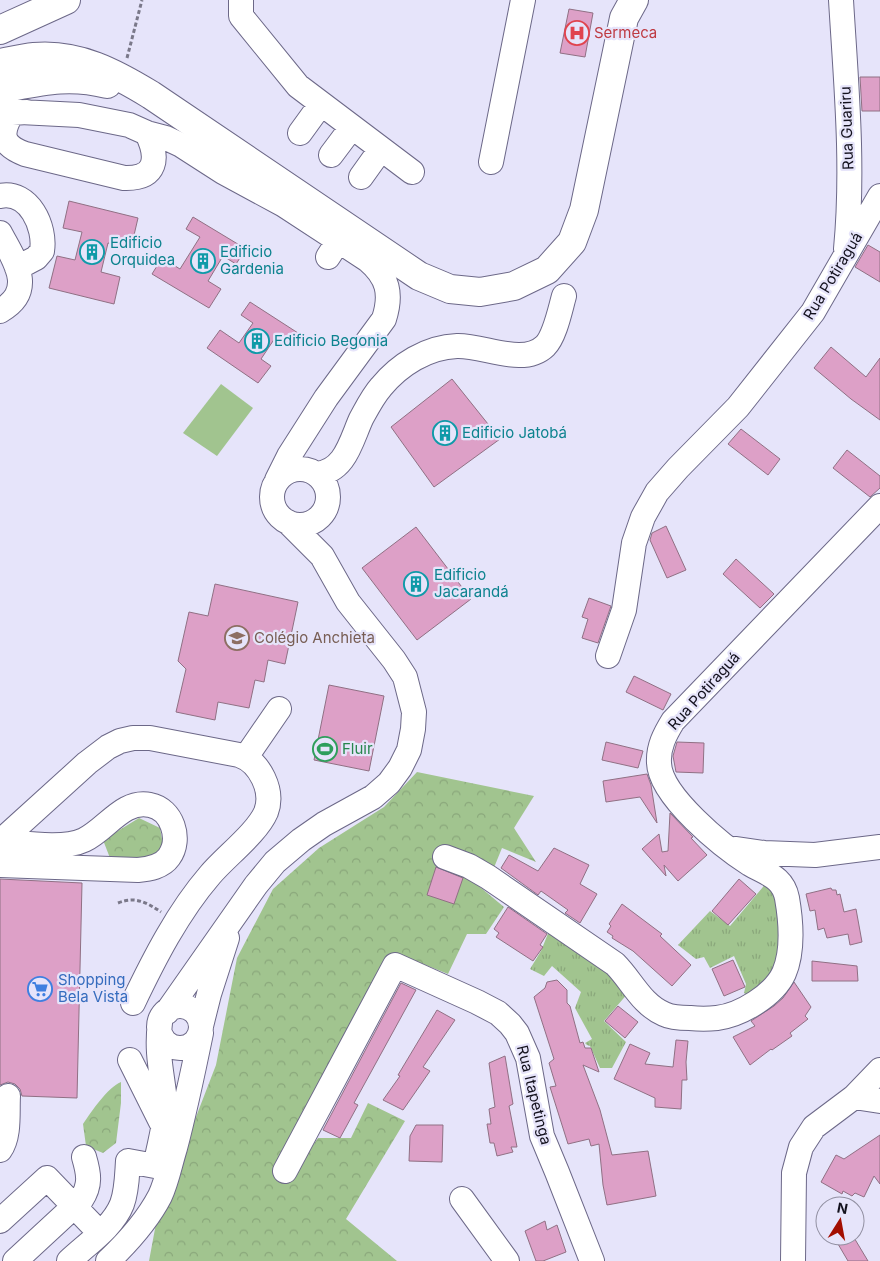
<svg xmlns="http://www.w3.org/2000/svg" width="880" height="1261" viewBox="0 0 880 1261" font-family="Inter,sans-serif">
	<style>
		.grass { fill: url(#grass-tufts) }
		.forest { fill: url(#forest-crowns) }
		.pitch { fill: #a1c48f }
		.building { fill: #dda0c7; stroke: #907084 }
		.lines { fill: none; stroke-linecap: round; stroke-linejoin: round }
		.minor-casing { stroke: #6c6888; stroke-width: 26 }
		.major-casing { stroke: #6c6888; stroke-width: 30 }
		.path { stroke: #7a7889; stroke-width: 3; stroke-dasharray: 4 2.5; stroke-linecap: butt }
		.minor { stroke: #fff; stroke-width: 24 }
		.major { stroke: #fff; stroke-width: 28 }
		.labels { text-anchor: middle; stroke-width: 4.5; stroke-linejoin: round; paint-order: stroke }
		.health-label { font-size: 15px; fill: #be3a42; stroke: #e6e4fa; text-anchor: start }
		.street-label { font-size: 15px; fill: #13111d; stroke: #e6e4fa }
		.culture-label { font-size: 15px; fill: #0d838f; stroke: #e6e4fa; text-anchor: start }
		.education-label { font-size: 15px; fill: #785e54; stroke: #e6e4fa; text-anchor: start }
		.leisure-label { font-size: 15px; fill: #27864d; stroke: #e6e4fa; text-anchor: start }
		.shop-label { font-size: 15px; fill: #366cbe; stroke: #e6e4fa; text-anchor: start }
	</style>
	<defs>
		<pattern id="grass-tufts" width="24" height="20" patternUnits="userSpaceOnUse" patternTransform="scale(1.25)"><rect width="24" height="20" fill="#a1c48f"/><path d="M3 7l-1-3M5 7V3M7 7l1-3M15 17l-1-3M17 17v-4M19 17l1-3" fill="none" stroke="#8aa77b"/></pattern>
		<pattern id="forest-crowns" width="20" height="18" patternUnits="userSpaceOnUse" patternTransform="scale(1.25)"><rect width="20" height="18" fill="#a1c48f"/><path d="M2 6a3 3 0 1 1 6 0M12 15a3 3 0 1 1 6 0" fill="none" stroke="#8aa77b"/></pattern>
	</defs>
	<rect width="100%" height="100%" fill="#e6e4fa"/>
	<path class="grass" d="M768 881C777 902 789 942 778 964 772 976 762 987 754 999L744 993 746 984 734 956 710 968 704 957 696 959 678 945 710 911 730 926Z
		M551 926 602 961 629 992 604 1021 626 1042 612 1068H600L590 1046 587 1045 585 1043 592 1039 575 1008 581 992 552 966 544 976 530 969 541 951Z"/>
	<path class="forest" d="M417 772 534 796 514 828 536 862 502 848 493 870 446 848 433 858 474 882 504 907 486 934H467L448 974 403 956 287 1182 318 1138H351L368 1103 405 1121 346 1219 397 1261H149L157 1218 216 1065 237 958 273 889 319 848 384 807Z
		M139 818 160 828 165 855 132 865 110 858 103 840Z
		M121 1082V1103L116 1143 103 1153 86 1146 83 1124C92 1111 107 1088 121 1082Z"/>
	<path class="pitch" d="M221 384 253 408 217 456 183 433Z"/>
	<path class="building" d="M569 9 593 13 585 57 560 53Z
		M860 77H880V111H862Z
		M69 201 138 218 131 248 108 243 101 272 120 277 114 304 49 288 57 256 75 260 82 232 63 228Z
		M193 217 246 249 236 264 223 256 208 281 221 289 209 308 152 274 162 258 180 269 200 237 186 229Z
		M868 245 880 252V282L855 267Z
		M250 302 298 333 288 347 275 338 261 359 271 366 258 383 207 348 220 330 239 343 253 323 241 315Z
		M831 347 866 377 880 358V420L851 399 814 368Z
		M452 379 500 439 434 487 391 427Z
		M741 429 780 459 768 475 728 444Z
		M847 450 880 476V488L870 497 833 468Z
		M666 526 686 570 667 578 650 540 652 533Z
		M416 527 471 599 417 640 362 568Z
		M736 559 774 594 760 608 723 574Z
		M215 584 298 602 285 664 268 660 264 682 255 680 249 708 218 702 215 720 176 712 186 669 178 661 189 612 208 616Z
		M589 598 611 606 598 643 582 638 588 619 582 617Z
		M634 676 671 694 663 710 626 692Z
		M329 685 384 696 369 771 314 760Z
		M606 742 643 751 638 768 602 760Z
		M677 742 704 743 703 773 676 772 673 756Z
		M647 774 651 785 657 823 640 797 606 802 603 781Z
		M670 813 693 837 691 838 707 855 678 881 664 865 666 876 642 849 659 834 662 852 668 851Z
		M554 848 589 865 580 884 597 894 580 923 565 913 568 910 541 891 538 895 501 868 509 855 538 871Z
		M436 867 463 878 454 904 427 895Z
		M0 879 82 883 77 1098 22 1096 20 1089 15 1084 8 1082 0 1085Z
		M739 879 756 894 728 925 712 911Z
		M831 888 832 890H836L837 895 840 894 844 912 856 909 862 942 850 945 848 934 827 938 824 928 818 930 815 910 810 911 806 894Z
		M622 904 662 934 660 936 691 965 672 986 633 951 612 938 613 936 607 932 611 926 609 924Z
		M508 907 547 934 540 945 543 947 533 961 496 937 499 933 494 929Z
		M733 960 745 987 724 996 712 969Z
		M812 961 857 966 858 981H812Z
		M557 980 567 990V1003L570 1006 580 1043 583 1042 585 1048H591L599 1072 583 1065 600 1110 612 1155 648 1151 656 1196 607 1205 603 1185 599 1144 591 1146 589 1139 568 1144 550 1087 556 1086 549 1063 554 1059 534 997 545 988 547 982Z
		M794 982 811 1007 805 1016 808 1019 790 1033 792 1036 772 1050 771 1049 750 1065 733 1037 755 1026 751 1021 774 1006 783 998Z
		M401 983 416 990 354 1103 358 1105 340 1138 323 1130Z
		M618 1006 638 1022 625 1038 605 1021Z
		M437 1010 455 1020 423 1067 430 1071 403 1110 383 1100 400 1076 398 1075Z
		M676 1040 688 1041 686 1062 687 1080H682L681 1109 655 1107V1098L614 1079 630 1044 650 1053 645 1064 673 1067Z
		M505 1056 513 1104 509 1106 517 1147H511L513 1152 497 1156 494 1143H490L487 1124H491L489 1109 495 1107 489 1063Z
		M416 1125H443L442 1162 409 1161 410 1136Z
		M880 1135V1184L874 1176 864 1197 855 1193 852 1196 843 1191 842 1194 821 1182 836 1155 844 1159Z
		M545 1221 547 1230 557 1225 566 1252 543 1261H536L525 1231Z
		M853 1236 868 1261H848L838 1244Z"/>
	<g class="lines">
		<defs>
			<path id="minor" d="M241 0V16L298 86 412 172
				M841 0C846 83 854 166 846 249
				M0 111 79 115 129 125 147 133 166 138 181 145 223 172 284 205 368 260C388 277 392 294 384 319L326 398 289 456 277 480
				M27 112 12 113C0 134 1 145 25 154L124 178C157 179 159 158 147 133
				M300 133 321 104
				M331 155 352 127
				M491 162 523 0
				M361 177 381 149
				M0 196C29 190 46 227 42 251L36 258 17 268
				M0 233C14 260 37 290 0 311
				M328 257 339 240
				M272 497a28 28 0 1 1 56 0a28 28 0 1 1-56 0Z
				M316 474C345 472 351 441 361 419 367 408 373 396 381 387 399 365 427 347 457 346 484 345 523 367 545 346 555 336 560 310 564 296
				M608 656 624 610 634 543 643 517 657 492 678 468 738 407 813 312 880 196
				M246 757 279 709
				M0 841C24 843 63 850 84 840 106 830 123 799 150 805 172 809 182 839 169 857 162 867 149 869 138 870L0 865
				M1 841 87 763 108 747 120 741 133 738H150L239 755C260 762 274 791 266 812 257 833 225 857 210 875 178 912 154 959 133 1003
				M735 849 764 853 815 855 880 847
				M445 857 469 866 488 877 615 964C632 981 641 1004 664 1014 672 1018 682 1018 690 1018 699 1019 708 1019 717 1018 741 1015 774 995 784 973 793 952 791 921 787 898 783 877 767 874 750 864 723 847 660 796 659 763 658 747 665 734 673 721L880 506
				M159 1027a21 21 0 1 1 42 0a21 21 0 1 1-42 0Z
				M167 1012 256 885 275 862 301 840 324 824 373 797 389 783 400 768 409 750 413 729 414 712 405 677 394 660 348 602 322 556 288 522
				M201 1026 209 994 227 938
				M130 1060 161 1122
				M854 1097 880 1101
				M0 1150C10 1136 7 1112 8 1096
				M156 1163C159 1144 167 1122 165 1101 162 1073 156 1052 160 1023
				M285 1171 395 965 477 1002 498 1013 510 1024 517 1033 528 1058 542 1136 557 1172 592 1261
				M462 1199 507 1261
				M0 1221 47 1178 100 1233
				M15 1261 81 1200C91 1185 89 1174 84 1157
				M69 1261C87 1244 113 1227 122 1204 127 1191 127 1175 128 1161L155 1166
				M108 1261C128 1242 147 1221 160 1196 167 1181 170 1164 175 1148 185 1110 193 1072 201 1033
				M793 1261 794 1173 801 1147 814 1127 854 1097 880 1070"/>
			<path id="major" d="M0 30 66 0
				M0 63C11 61 23 58 34 57 78 53 115 73 151 95L419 276 450 289 480 292 514 286 547 270 572 242 584 210 624 18 634 0
				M0 89C39 82 67 74 107 84"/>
		</defs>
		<use href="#minor" class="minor-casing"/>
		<use href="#major" class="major-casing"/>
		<path class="path" d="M127 58 142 0
			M118 903C135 896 146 902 161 912"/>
		<use href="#minor" class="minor"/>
		<use href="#major" class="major"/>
	</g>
	<defs>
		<symbol id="hospital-ring" viewBox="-11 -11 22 22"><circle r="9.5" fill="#e6e4fa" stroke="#e0444e" stroke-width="1.5"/><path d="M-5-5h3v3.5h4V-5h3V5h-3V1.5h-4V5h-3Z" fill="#e0444e"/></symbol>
		<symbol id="building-ring" viewBox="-11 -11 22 22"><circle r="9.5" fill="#e6e4fa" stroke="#0f9aa8" stroke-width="1.5"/><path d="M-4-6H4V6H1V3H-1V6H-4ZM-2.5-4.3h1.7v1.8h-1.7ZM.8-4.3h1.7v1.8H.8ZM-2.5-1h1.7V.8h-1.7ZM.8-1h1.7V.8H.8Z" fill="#0f9aa8"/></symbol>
		<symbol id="school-ring" viewBox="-11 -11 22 22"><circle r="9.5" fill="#e6e4fa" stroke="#8d6e63" stroke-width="1.5"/><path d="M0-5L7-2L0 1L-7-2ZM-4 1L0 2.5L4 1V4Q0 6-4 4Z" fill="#8d6e63"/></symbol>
		<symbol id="stadium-ring" viewBox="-11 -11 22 22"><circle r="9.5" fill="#e6e4fa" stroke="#2e9e5b" stroke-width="1.5"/><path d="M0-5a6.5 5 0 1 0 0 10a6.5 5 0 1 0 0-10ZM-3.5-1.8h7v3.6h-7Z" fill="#2e9e5b"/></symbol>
		<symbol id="supermarket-ring" viewBox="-11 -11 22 22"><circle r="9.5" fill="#e6e4fa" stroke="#3f7fe0" stroke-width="1.5"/><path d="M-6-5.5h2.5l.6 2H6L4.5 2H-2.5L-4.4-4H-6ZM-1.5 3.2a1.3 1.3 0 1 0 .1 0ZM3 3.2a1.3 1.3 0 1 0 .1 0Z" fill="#3f7fe0"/></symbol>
	</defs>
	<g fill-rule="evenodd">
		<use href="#hospital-ring" x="563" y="19" width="28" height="28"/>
		<use href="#building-ring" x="78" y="238" width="28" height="28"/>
		<use href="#building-ring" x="189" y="247" width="28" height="28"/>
		<use href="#building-ring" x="243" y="327" width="28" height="28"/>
		<use href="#building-ring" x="431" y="419" width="28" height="28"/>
		<use href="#building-ring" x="402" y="570" width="28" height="28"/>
		<use href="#school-ring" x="223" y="624" width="28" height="28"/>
		<use href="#stadium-ring" x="311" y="735" width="28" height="28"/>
		<use href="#supermarket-ring" x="26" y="975" width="28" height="28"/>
	</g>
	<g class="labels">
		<g class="health-label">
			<text x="594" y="38">Sermeca</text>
		</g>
		<g class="street-label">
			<text transform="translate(847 128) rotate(-92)" y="5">Rua Guariru</text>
			<text transform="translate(833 276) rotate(-59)" y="5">Rua Potiraguá</text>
			<text transform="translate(704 691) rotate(-48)" y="5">Rua Potiraguá</text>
			<text transform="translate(534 1095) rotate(76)" y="5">Rua Itapetinga</text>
		</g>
		<g class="culture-label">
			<text x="110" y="248">Edificio<tspan x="110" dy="17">Orquidea</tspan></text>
			<text x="220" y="257">Edificio<tspan x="220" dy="17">Gardenia</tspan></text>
			<text x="274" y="346">Edificio Begonia</text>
			<text x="462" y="438">Edificio Jatobá</text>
			<text x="434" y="580">Edificio<tspan x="434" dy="17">Jacarandá</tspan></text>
		</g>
		<g class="education-label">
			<text x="254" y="643">Colégio Anchieta</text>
		</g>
		<g class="leisure-label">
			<text x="342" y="754">Fluir</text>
		</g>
		<g class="shop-label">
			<text x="58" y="985">Shopping<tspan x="58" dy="17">Bela Vista</tspan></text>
		</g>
	</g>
	<g transform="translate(840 1221) rotate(11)"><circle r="24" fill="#e6e4fa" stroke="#9290a2"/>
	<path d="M0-4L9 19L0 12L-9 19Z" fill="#a30e00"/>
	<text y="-8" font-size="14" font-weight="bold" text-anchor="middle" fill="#13111d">N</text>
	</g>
</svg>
